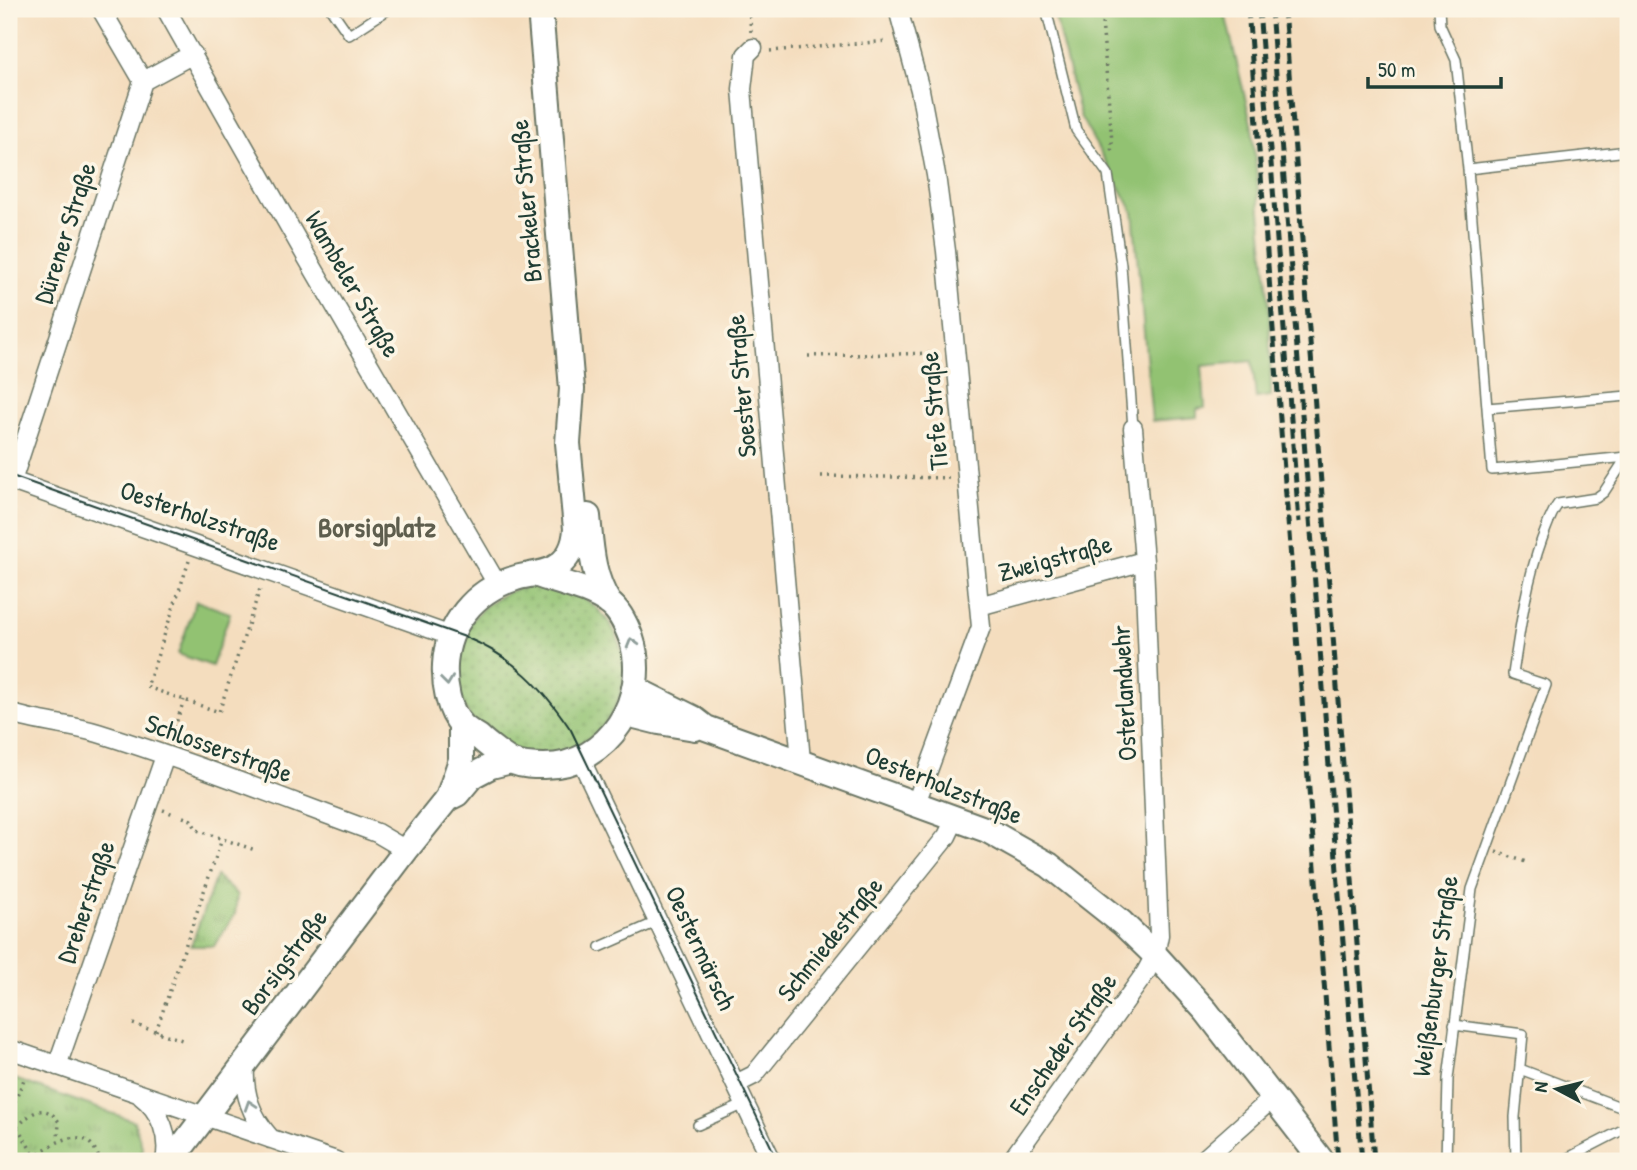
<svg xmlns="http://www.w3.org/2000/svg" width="1637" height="1170" viewBox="0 0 1637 1170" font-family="'Patrick Hand',sans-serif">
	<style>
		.grass { fill: url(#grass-dots); stroke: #588053; stroke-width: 2 }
		.park { fill: url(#park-tufts); stroke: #588053; stroke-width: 2 }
		.garden { fill: #92c272; stroke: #588053; stroke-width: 2 }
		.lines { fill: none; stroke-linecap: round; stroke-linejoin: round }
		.lane-casing { stroke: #6a7564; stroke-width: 12 }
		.street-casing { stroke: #6a7564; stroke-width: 21 }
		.secondary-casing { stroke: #6a7564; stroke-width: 28 }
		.path { stroke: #6a7564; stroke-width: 3.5; stroke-dasharray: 2 5; stroke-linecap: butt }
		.lane { stroke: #fff; stroke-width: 9 }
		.street { stroke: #fff; stroke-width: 18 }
		.secondary { stroke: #fff; stroke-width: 24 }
		.tram { stroke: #1f3d34; stroke-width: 2 }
		.rail { stroke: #1f3d34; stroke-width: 5; stroke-dasharray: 10 5; stroke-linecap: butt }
		.oneway { stroke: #8f9e9a }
		.labels { text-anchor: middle; stroke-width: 7; stroke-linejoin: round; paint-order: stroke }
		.street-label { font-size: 26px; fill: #1f3d34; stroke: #fcf5e5 }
		.neighbourhood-label { font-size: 28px; font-weight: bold; fill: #5e5e4e; stroke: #fcf5e5 }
	</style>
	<defs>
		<pattern id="grass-dots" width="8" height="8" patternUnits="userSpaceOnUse" patternTransform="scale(1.75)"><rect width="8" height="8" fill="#92c272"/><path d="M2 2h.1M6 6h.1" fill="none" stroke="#779f5e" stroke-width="1.8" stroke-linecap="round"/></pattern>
		<pattern id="park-tufts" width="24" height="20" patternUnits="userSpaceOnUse" patternTransform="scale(1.75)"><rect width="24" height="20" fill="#92c272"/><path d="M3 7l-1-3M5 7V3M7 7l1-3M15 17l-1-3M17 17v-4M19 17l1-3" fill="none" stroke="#779f5e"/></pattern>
	</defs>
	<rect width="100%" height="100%" fill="#fcf5e5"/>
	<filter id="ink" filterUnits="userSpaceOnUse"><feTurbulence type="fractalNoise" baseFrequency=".0143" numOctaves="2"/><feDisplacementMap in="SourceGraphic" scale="14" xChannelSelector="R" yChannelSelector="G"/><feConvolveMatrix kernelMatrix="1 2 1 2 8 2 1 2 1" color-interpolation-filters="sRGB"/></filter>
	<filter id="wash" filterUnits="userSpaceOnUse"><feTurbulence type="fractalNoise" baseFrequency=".00686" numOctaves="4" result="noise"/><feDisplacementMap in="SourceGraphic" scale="28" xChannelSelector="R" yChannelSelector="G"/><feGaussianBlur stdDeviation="1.57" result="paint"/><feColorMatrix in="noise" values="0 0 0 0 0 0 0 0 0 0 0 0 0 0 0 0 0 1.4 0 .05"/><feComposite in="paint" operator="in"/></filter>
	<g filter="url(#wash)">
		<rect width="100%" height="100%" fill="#f4ddbe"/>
		<path class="grass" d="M456 670a84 84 0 1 1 168 0a84 84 0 1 1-168 0Z"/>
		<path class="park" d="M216 876 237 895 235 914 214 946H191Z
			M9 1077 134 1121 143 1150 135 1161H9Z"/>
		<path class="garden" d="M1053 9H1224L1252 127 1269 305 1271 396 1256 398 1252 361 1202 366 1205 408 1197 409V417L1152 421 1133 211 1080 116Z
			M196 601 230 613 212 666 178 654Z"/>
	</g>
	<g filter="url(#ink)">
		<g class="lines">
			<defs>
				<path id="lane" d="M331 9 349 35 389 9
					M1046 9 1076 130 1108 174 1121 265 1133 428
					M1439 9 1440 25 1456 60 1468 169 1628 151
					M1468 169 1487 408 1628 396
					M1487 408 1492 470 1627 457
					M600 947 659 921
					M1454 1025 1523 1034 1515 1117 1516 1161
					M1520 1069 1628 1110
					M698 1125 745 1104
					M1446 1161 1448 1079 1472 889 1546 685 1513 674C1520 628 1526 583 1542 539 1547 527 1550 515 1558 504L1596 498 1604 492 1628 455
					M1562 1161 1628 1127"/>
				<path id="street" d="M101 9 143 81
					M166 9 306 256 497 584
					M898 9 920 90 936 175 946 251 981 627 916 803
					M753 48 746 55 742 89 801 761
					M9 480 451 636
					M12 481 143 81 193 54
					M979 606 1144 561
					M9 713C38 723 69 724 98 733 192 762 284 799 377 833L406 850
					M580 758 772 1161
					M9 1049 336 1161
					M245 1064C243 1094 251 1116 271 1139
					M57 1066 165 756
					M736 1084 754 1075 947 836 956 817
					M141 1096C161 1111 170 1137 165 1161
					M1011 1161 1146 972 1155 955 1159 935 1144 561 1133 428
					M1202 1161 1274 1097"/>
				<path id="secondary" d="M588 516C591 547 592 576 609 603
					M535 574C558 583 589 588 609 603 619 610 627 627 631 638 651 697 609 766 544 766 533 766 523 766 513 762 506 759 485 743 479 737 473 733 466 730 462 725 448 711 444 683 445 665 447 624 475 591 513 579 526 574 541 575 554 568 569 560 575 545 576 529L568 443 572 389 540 9
					M635 689 693 718 706 728 987 830 1049 865 1122 923 1155 955 1206 1011 1322 1161
					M627 714 659 722 695 728
					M449 795 461 760V724
					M171 1161 406 850 447 799 457 794 472 776 491 766 511 761"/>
			</defs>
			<use href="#lane" class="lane-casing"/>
			<use href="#street" class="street-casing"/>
			<use href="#secondary" class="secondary-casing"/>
			<path class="path" d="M749 9 751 32
				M1101 9 1112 142 1111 154
				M770 51 888 41
				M808 356 938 353
				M821 476 951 478
				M189 561 147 687 219 712 261 586
				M170 741 184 700
				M163 810 176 815
				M183 817 191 820 197 830 255 850
				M1496 852 1529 863
				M133 1024 182 1040
				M156 1031 222 839
				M9 1105 14 1117 9 1127
				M12 1108 25 1077
				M14 1121 32 1152 34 1161
				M17 1127C31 1113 44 1101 59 1122L58 1139
				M33 1157C57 1141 87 1121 100 1161"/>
			<use href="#lane" class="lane"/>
			<use href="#street" class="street"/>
			<use href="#secondary" class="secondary"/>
			<path class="tram" d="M9 475 465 637C514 657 542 687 571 730L778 1161"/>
			<path class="rail" d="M1248 9 1338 1161
				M1259 9 1299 522
				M1271 9 1338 884 1362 1161
				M1284 9 1374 1161"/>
		</g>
		<defs><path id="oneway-chevron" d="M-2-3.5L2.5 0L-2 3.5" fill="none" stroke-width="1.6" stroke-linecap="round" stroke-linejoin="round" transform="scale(1.75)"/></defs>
		<g class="oneway">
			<use href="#oneway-chevron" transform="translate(632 643) rotate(-106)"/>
			<use href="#oneway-chevron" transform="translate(447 681) rotate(83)"/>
			<use href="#oneway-chevron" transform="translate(250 1105) rotate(-108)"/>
		</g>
	</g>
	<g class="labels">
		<g class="street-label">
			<text transform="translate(526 201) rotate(-95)" y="9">Brackeler Straße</text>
			<text transform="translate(65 233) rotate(-72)" y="9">Dürener Straße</text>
			<text transform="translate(353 284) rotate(60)" y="9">Wambeler Straße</text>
			<text transform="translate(741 386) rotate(-95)" y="9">Soester Straße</text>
			<text transform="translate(934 411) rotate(-95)" y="9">Tiefe Straße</text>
			<text transform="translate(200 516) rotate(19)" y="9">Oesterholzstraße</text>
			<text transform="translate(1055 558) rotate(-15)" y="9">Zweigstraße</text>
			<text transform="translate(1124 693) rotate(-93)" y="9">Osterlandwehr</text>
			<text transform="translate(219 748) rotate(20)" y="9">Schlosserstraße</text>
			<text transform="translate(944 785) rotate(22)" y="9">Oesterholzstraße</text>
			<text transform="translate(86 902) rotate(-71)" y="9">Dreherstraße</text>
			<text transform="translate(830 939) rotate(-51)" y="9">Schmiedestraße</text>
			<text transform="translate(701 948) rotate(65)" y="9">Oestermärsch</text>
			<text transform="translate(284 962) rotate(-53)" y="9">Borsigstraße</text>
			<text transform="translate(1435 976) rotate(-82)" y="9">Weißenburger Straße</text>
			<text transform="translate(1063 1044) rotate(-55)" y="9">Enscheder Straße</text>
		</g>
		<g class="neighbourhood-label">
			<text x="377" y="537">Borsigplatz</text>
		</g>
	</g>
	<rect width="1637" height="1170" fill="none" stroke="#fcf5e5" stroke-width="35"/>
	<g transform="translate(1557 1089) rotate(277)" stroke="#fcf5e5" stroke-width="5" paint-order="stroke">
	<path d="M0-5L12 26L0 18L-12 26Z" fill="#1f3d34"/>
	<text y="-10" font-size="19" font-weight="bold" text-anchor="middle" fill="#1f3d34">N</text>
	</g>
	<path d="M1368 77v10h133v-10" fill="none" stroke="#1f3d34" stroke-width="3.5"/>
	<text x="1378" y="77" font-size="21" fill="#1f3d34" stroke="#fcf5e5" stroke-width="5" paint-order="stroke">50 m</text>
</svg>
